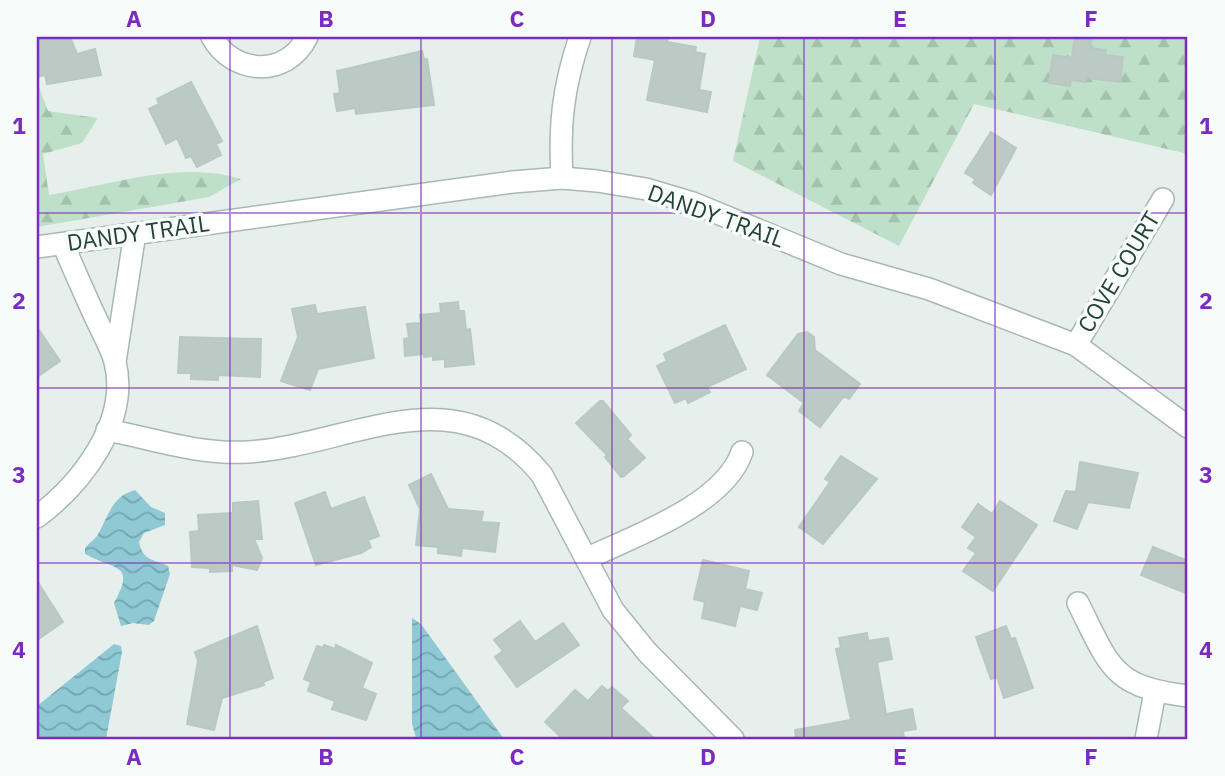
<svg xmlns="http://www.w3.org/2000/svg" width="1225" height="776" viewBox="0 0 1225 776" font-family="'IBM Plex Sans',sans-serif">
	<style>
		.forest { fill: url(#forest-firs) }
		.water { fill: url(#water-waves) }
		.building { fill: #bbcac4; stroke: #b8c9c2; stroke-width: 2 }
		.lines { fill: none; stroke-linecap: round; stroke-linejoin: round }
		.minor-casing { stroke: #a8b8b2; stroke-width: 24 }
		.tertiary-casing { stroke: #a8b8b2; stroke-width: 24 }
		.minor { stroke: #fff; stroke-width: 21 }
		.tertiary { stroke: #fff; stroke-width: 21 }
		.grid { fill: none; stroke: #7b2cbf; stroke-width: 2; stroke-opacity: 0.55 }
		.labels { text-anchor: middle; stroke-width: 7; stroke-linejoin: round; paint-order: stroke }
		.street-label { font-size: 23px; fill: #24423a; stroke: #f7fbf9 }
		.neatline { fill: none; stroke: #7b2cbf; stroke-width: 2.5 }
		.grid-label { font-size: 23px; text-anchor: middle; font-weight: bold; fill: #7b2cbf }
	</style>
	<defs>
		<pattern id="forest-firs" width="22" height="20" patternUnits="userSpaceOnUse" patternTransform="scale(1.75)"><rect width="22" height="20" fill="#bfe0c8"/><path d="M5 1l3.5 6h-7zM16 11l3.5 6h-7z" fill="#a4c1ad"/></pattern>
		<pattern id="water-waves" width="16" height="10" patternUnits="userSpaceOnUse" patternTransform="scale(1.75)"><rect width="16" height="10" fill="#8ec9d4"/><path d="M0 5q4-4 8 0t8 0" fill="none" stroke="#74a5ad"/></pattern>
	</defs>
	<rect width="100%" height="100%" fill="#e6efeb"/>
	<path class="forest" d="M760 37H1188V154L974 104 899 246 733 161Z
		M37 82 48 111 98 118 82 143 43 154 49 195C112 185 178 160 241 179L209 197 37 227Z"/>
	<path class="water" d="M135 490 151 507 165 513V525L144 533 139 542C143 561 153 559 168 566L170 574 154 621 149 625 133 623 121 626 114 603C136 563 116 571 85 554V548C89 543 93 541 97 536 108 518 111 496 135 490Z
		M412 618 421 624 504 739 416 738 412 724Z
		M114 644 121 646 122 652 106 739H37V706Z"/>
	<path class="building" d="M37 37H70L77 54 95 49 101 75 47 84 45 75 40 76Z
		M637 37H668L667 42 696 47 695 52 705 54 699 90 711 92 707 112 647 100 655 60 634 56Z
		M1075 37H1092L1090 48 1106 50 1105 55 1123 57 1120 82 1086 78V82L1071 80 1070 86 1049 83 1053 55 1072 58Z
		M422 51 424 59H427L434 105 356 114 355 108 337 111 334 94 340 93 337 71Z
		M191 82 222 141 216 144 221 155 197 167 191 156 186 158 177 138 166 144 149 109 159 104 157 99Z
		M991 132 1016 148 991 195 973 183 975 179 965 173Z
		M458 302 459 311H464L466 330 470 329 474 364 445 367V359L433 360V356L424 357V354L405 356 404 339 409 338 407 324 421 323 420 315 441 313 440 304Z
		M315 305 317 314 365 307 374 358 318 369 310 390 281 381 298 337 292 309Z
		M725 325 746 369 707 387 710 392 688 403 686 398 675 403 657 366 667 361 664 354Z
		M37 327 60 361 37 377Z
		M807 332 814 337 815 350 860 384 849 399 844 396 820 427 799 411 804 403 767 375 798 334Z
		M180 337 261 339 260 377 218 375V380L191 379V373H178Z
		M600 401H603L631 435 627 439 645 458 624 476 621 477 605 457 607 455 576 423Z
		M841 456 877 479 823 544 799 527 830 482 825 479Z
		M1080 462 1138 473 1129 508 1088 502 1077 529 1054 521 1066 491 1076 492Z
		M431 474 448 509 483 512 481 522 499 523 495 552 462 548 461 556 438 553V547L416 545 420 509 409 485Z
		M325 492 331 509 364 497 379 536 368 540 371 547 361 553 316 565 295 503Z
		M258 501 262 539H254L262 558 257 570 232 565V571L210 572V568L192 567 190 532 199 531 198 515 233 513V503Z
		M1000 501 1037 525 993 591 963 571 976 553 968 548 976 537 962 527 978 504 992 514Z
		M1153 547 1188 561V594L1141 575Z
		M703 560 749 571 745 589 762 593 757 610 740 606 735 626 702 618 705 602 694 599Z
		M37 581 63 622 37 640Z
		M520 621 535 642 563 623 579 645 517 687 495 657 503 651 494 640Z
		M257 626 273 678 263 682 264 685 222 698 214 730 187 724 198 661 195 652Z
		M1006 626 1011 639 1015 638 1033 688 1004 698 997 677 991 679 976 637Z
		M867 633 868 641 888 638 892 659 877 662 886 714 912 709 916 729 903 731 904 739H796L795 730 851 720 836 649 841 648 839 638Z
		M324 645 335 649 336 645 372 663 362 688 376 694 366 720 332 709 335 701 308 691 311 682 304 679 317 646 323 648Z
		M602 686 608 691 612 687 628 701 621 708 655 739H563L545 722 575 690 588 701Z"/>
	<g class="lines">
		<defs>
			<path id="minor" d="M212 37C233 75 287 78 307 37
				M562 178C559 125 563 87 580 37
				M1076 345 1163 199
				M115 362 135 233
				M107 430C155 439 198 455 248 452 354 445 456 370 542 475L613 610 647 652 733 739
				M37 517C81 484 130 422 115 362 112 350 105 338 100 327 87 300 75 272 63 244
				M586 559C634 536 724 505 742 452
				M1078 603C1110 667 1112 687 1188 696
				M1146 739 1155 692"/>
			<path id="tertiary" d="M37 247 513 182 562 178 597 181 646 189 693 203 841 264 929 289 1076 345 1188 427"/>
		</defs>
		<use href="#minor" class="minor-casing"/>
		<use href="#tertiary" class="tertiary-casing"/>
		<use href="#minor" class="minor"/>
		<use href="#tertiary" class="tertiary"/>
	</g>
	<path class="grid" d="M230 37V739M421 37V739M612 37V739M804 37V739M995 37V739M37 213H1188M37 388H1188M37 563H1188"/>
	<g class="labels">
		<g class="street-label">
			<text transform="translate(716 216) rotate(20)" y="8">DANDY TRAIL</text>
			<text transform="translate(138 233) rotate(-8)" y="8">DANDY TRAIL</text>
			<text transform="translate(1119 272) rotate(-59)" y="8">COVE COURT</text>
		</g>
	</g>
	<rect width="1225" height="776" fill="none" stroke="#f7fbf9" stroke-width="77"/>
	<rect x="38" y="38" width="1148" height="700" class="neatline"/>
	<g class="grid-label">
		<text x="134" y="27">A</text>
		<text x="326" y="27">B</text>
		<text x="517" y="27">C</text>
		<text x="708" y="27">D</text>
		<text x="900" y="27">E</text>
		<text x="1091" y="27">F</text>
		<text x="19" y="134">1</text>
		<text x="1206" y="134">1</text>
		<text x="19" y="309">2</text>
		<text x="1206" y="309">2</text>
		<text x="19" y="483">3</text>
		<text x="1206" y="483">3</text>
		<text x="19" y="658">4</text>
		<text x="1206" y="658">4</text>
		<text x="134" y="765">A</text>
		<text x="326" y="765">B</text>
		<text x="517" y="765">C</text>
		<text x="708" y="765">D</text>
		<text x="900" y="765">E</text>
		<text x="1091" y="765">F</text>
	</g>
</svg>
